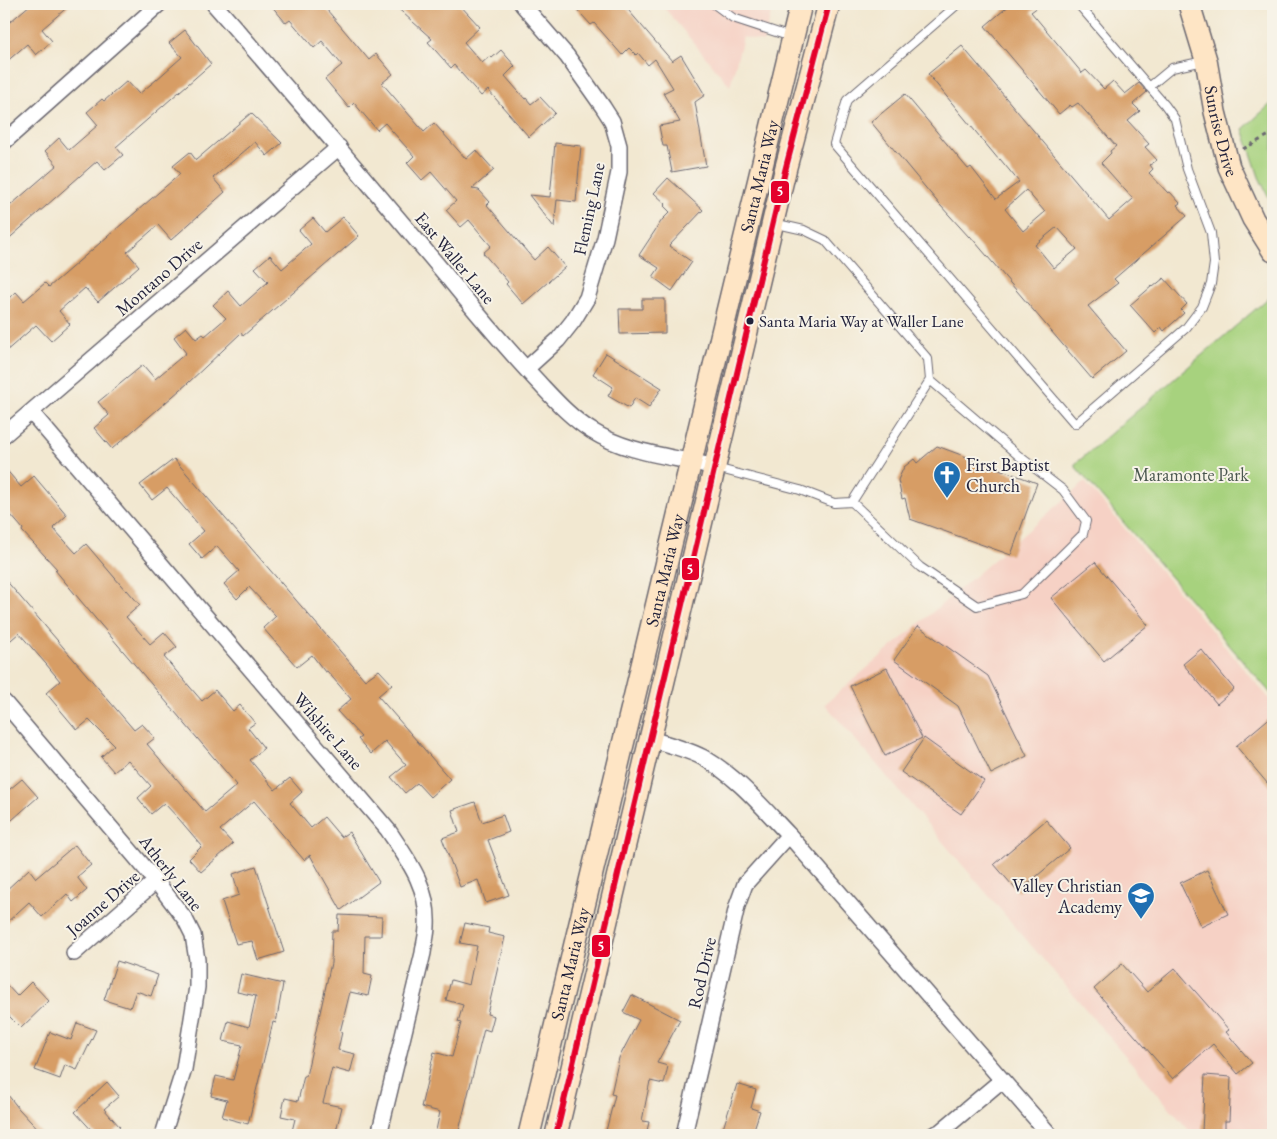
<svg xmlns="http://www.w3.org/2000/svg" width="1277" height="1139" viewBox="0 0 1277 1139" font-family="'EB Garamond',serif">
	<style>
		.built { fill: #f6d1c5 }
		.green { fill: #a7d27e; stroke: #647a5c }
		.building { fill: #d79d65; fill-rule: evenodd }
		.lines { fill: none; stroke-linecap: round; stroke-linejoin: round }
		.lane-casing { stroke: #6b6770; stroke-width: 10 }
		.street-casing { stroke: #6b6770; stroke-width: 18 }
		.secondary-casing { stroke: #6b6770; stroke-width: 24 }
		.path { stroke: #6b6770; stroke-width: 3; stroke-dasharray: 4 4; stroke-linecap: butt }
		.lane { stroke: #fff; stroke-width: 8 }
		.street { stroke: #fff; stroke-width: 15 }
		.secondary { stroke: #fee5c5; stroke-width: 21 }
		.bus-1-casing { stroke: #f7f3e8; stroke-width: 10 }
		.bus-1 { stroke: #e4002b; stroke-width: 6 }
		.bus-dot { fill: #22223b; stroke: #f7f3e8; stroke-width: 2 }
		.labels { text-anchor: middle; stroke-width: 4; stroke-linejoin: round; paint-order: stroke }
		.bus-label { font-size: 17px; fill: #22223b; stroke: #f7f3e8; text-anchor: start }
		.street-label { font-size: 18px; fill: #22223b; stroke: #f7f3e8 }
		.poi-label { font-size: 18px; fill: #22223b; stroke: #f7f3e8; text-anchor: start }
		.park-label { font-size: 18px; fill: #4a574f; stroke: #f7f3e8 }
		.line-badge { stroke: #f7f3e8; stroke-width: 2 }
		.badge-label { font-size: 14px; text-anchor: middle; font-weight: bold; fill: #fff }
	</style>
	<rect width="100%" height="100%" fill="#f7f3e8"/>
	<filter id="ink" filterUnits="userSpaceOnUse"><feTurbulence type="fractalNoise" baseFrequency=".02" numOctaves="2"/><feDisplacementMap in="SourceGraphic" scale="10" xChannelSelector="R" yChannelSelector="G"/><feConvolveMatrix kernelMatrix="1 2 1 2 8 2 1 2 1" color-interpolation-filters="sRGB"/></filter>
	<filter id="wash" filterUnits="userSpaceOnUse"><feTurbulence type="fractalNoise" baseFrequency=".0096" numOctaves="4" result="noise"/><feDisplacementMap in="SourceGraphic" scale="20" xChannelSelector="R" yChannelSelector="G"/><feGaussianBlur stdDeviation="1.12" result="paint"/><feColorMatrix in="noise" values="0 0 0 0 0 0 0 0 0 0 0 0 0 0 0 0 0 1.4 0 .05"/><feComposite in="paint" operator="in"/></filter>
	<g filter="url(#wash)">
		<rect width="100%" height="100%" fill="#f2e8d1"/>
		<path class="built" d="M661 4H774L763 42 743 37 730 86Z
			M1085 482 1273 703V1135H1193L825 704Z"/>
		<path class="green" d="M1273 102V207L1259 177 1243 129Z
			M1273 294V696L1074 465Z"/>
		<g id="blocks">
			<path class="building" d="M31 4H71L42 29 52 41 36 55 27 44 4 64V27Z
				M270 4H322L369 60 376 54 393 74 382 83 424 132 434 123 466 159 476 150 494 170 472 189 479 190 490 202 487 205 534 260 548 247 565 267 523 304 506 284 508 282 483 253 491 246 469 220 461 227 446 210 456 201 431 172 422 180 407 163 414 156 385 123 377 130 354 103 349 108 325 79 342 65 322 41 314 48 290 20 286 23Z
				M393 4H459L480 27 464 42 482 63 490 56 492 58 501 50 515 66 505 76 525 99 526 98 531 104 540 97 555 113 529 137 488 90 481 96 454 65 451 68 428 42 432 39Z
				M572 4H623L672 61 681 55 705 95 695 102 706 166 672 172 667 146H663L659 126 680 122 663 93 673 88 655 59 648 65 638 53 636 55 629 48 622 55 594 23 591 25Z
				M1011 4H1042L1031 12 1082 73 1086 70 1104 89 1113 81 1125 94 1139 83 1147 92 1133 104 1140 111 1128 121 1149 144 1145 147 1157 160 1150 165 1153 169 1149 173 1168 193 1170 192 1180 203 1177 205 1187 216 1114 279 1118 283 1088 306 1126 351 1092 379 970 236 969 237 940 205 871 122 905 94 968 169 971 167 996 199 1019 182 1000 159 999 160 928 74 962 46 1109 220 1133 199 1101 163 1111 153 1110 151 1116 146 1078 103 1072 107 1070 105 1059 114 985 26ZM1026 190 1045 212 1023 231 1005 209ZM1057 227 1077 249 1054 268 1035 245Z
				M185 30 211 64 116 147 123 155 105 170 97 161 4 243V211L57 165 45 151 59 138 69 150 98 125 87 112 102 99 104 101 127 81 139 94 156 80 182 57 169 43Z
				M251 113 282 143 267 156 255 142 213 178 225 192 171 240 158 225 127 252 139 266 98 302 85 288 59 311 70 324 51 341 36 325 4 353V302L16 292 24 301 45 283 49 287 180 174 173 166 190 152 196 160Z
				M555 143 581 146 576 202 557 200 554 227 529 195 550 197Z
				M668 178 703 210 669 246 692 262 672 291 653 277 659 268 639 255 662 220 670 212 664 206 666 204 654 193Z
				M343 217 359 236 243 336 241 333 188 383 112 449 94 428 109 415 98 402 143 365 155 379 186 353 174 337 186 327 196 339 203 334 205 336 226 318 213 305 228 291 241 306 268 282 255 268 270 255 282 269 311 244 299 230 313 218 325 232Z
				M1164 278 1187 304 1181 310 1184 313 1164 331 1161 327 1155 333 1130 305 1152 286 1153 287Z
				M642 299H665V333L620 334 619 309H642Z
				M606 353 662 388 649 407 635 398 629 408 608 396 613 387 593 374Z
				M937 446 1037 483 1011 555 910 519 905 498 902 499 898 480 904 467 914 459 917 463Z
				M174 459 365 680 379 670 392 684 378 696 450 779 430 797 417 783 405 793 391 777 406 765 385 741 371 754 358 739 361 737 337 711 351 699 327 671 325 672 312 655 297 667 263 628 276 616 249 587 237 599 224 584 239 571 217 546 202 559 189 544 204 531 167 488 152 500 140 485Z
				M4 467 21 487 34 476 67 515 53 528 76 553 86 544 126 591 127 590 140 605 126 617 150 644 164 632 177 647 164 657 202 701 215 690 233 711 240 705 255 723 248 728 264 748 250 760 275 790 290 778 302 792 290 803 311 828 324 817 341 837 349 832 379 882 341 910 310 855 304 860 254 801 220 830 233 844 201 872 189 859 202 846 179 819 164 803 151 814 138 798 151 786 128 760 114 772 101 757 114 745 89 720 77 730 46 693 60 681 46 664 19 633 4 646V578L134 730 142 724 155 738 147 744 205 812 237 785 95 618 55 570 57 569 22 531 23 529 4 507Z
				M1095 562 1148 625 1104 661 1051 598Z
				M918 626 988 676 1027 756 991 774 958 706 894 660Z
				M1201 649 1234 689 1217 704 1183 664Z
				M887 668 922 738 885 756 850 686Z
				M1273 715V790L1236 746Z
				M924 738 984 781 961 814 901 772Z
				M22 779 38 797 4 827V794Z
				M475 802 482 822 503 815 509 832 488 840 509 895 486 903 478 880 460 887 442 838 459 832 452 810Z
				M1046 820 1070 848 1018 892 994 864Z
				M75 845 91 865 77 877 87 890 73 902 67 894 42 917 29 902 4 925V892L29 869 36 878Z
				M256 866 284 952 258 960 252 941 236 944 222 901 239 895 233 874Z
				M1207 870 1228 914 1201 927 1180 883Z
				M339 915 382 917 381 936H365L364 974 372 976 368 996 350 992 340 1032H342L338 1050 355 1054 350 1073 332 1068 323 1103 342 1107 335 1135H291L295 1119 281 1116 285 1098 298 1101 304 1076H306L331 963 332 931H338Z
				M465 923 489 928 488 933 505 937 487 1014 494 1016 490 1031 484 1029 458 1135H435L440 1112 421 1107 434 1052 452 1057 461 1023 458 1022 463 1005 446 1000 451 980 469 985 477 946 460 943Z
				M117 961 158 975 151 996 136 991 130 1008 104 1000Z
				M1122 964 1147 992 1175 968 1229 1030 1226 1032 1252 1063 1238 1074 1213 1044 1173 1079 1094 989Z
				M241 974 283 984 276 1023 273 1022 248 1124 222 1117 227 1100 211 1096 216 1076 233 1080 242 1045 223 1041 228 1021 249 1027 256 996 237 992Z
				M4 982 17 996 31 982 49 1001 21 1028 4 1011Z
				M632 995 680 1020 657 1063 668 1066 664 1084 650 1081 642 1121 649 1122 646 1135H605L615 1095 611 1094 619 1058 639 1020 623 1012Z
				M77 1023 96 1030 77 1070 65 1065 60 1079 35 1070 50 1032 71 1040Z
				M1205 1075 1231 1077 1229 1121H1225V1132L1202 1131Z
				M107 1082 119 1096 104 1109 120 1127 110 1135H96L75 1112Z
				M737 1084 756 1090 751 1108 760 1111 752 1135H721Z
				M4 1090 19 1109 43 1135H11L4 1127Z"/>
		</g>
	</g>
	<g filter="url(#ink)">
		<use href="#blocks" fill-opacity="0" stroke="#6b6770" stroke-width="1"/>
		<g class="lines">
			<defs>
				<path id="lane" d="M714 4 733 18 791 37
					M958 4 847 100 834 144 1075 424 1186 328 1202 307 1211 284 1214 263 1211 233 1187 169 1175 119 1165 105 1078 4
					M1149 87 1172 68 1204 61
					M716 468 800 490 834 503 852 502 930 380 928 359 825 240 804 230 773 223
					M852 502 920 567 977 606 1022 594 1083 534 1086 521 1063 490 1019 456 930 380"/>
				<path id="street" d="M214 4C292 93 369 183 445 274 475 311 506 348 539 383 555 400 571 418 592 431 629 454 673 456 714 467
					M522 4 567 56 603 107 612 121 619 146V172L605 238 587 298 573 321 558 340 526 369
					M4 142 159 4
					M31 412 388 830C408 860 429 887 427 926 427 935 424 944 423 953L379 1135
					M4 435 339 147
					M4 702 156 881 185 919 193 935 197 960V987L184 1069 163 1135
					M650 739C667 744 686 749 702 757 736 775 763 808 789 835L1050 1135
					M74 953 156 881
					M684 1135 737 906 745 884 789 835
					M933 1135 940 1132 1002 1080"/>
				<g id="secondary">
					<path id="s1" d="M1189 4 1206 60 1215 112 1229 167 1253 219 1273 251"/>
					<path id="s2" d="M529 1135 801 4"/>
					<path d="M556 1135 786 167 829 4"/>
				</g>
			</defs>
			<use href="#lane" class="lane-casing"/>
			<use href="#street" class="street-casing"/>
			<use href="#secondary" class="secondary-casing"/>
			<path class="path" d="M1243 149 1273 133"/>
			<use href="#lane" class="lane"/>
			<use href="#street" class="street"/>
			<use href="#secondary" class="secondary"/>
			<defs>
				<path id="bus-1" d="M556 1135 786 167 829 4"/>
			</defs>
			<use href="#bus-1" class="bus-1-casing"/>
			<use href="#bus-1" class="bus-1"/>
		</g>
	</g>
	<defs>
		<symbol id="church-pin" viewBox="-11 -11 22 30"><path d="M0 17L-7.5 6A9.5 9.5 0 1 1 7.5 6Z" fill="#1f6fb2" stroke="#f7f3e8"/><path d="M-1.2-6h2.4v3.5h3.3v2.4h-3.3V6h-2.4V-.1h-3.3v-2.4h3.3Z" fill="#fff"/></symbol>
		<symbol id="school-pin" viewBox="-11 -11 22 30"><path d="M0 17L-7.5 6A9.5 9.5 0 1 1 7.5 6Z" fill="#1f6fb2" stroke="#f7f3e8"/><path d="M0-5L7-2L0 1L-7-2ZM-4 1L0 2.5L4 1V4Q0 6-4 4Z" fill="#fff"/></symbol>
	</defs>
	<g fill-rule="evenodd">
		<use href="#church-pin" x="931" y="459" width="32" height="43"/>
		<use href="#school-pin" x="1125" y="880" width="32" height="43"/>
	</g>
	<circle class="bus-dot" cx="750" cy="321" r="4.5"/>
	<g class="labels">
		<g class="bus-label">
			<text x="759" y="327">Santa Maria Way at Waller Lane</text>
		</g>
		<g class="street-label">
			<text dy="6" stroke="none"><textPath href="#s1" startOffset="131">Sunrise Drive</textPath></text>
			<text dy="6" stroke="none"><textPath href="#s2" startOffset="986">Santa Maria Way</textPath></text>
			<text transform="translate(589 209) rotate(-78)" y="6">Fleming Lane</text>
			<text transform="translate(455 258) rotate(50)" y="6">East Waller Lane</text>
			<text transform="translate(159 277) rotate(-41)" y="6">Montano Drive</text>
			<text dy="6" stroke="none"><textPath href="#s2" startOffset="581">Santa Maria Way</textPath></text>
			<text transform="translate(328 731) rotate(49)" y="6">Wilshire Lane</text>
			<text transform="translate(171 873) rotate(52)" y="6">Atherly Lane</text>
			<text transform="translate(103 903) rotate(-41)" y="6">Joanne Drive</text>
			<text dy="6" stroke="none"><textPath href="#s2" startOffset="176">Santa Maria Way</textPath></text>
			<text transform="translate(702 973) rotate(-77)" y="6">Rod Drive</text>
		</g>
		<g class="poi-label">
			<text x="966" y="471">First Baptist<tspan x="966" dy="21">Church</tspan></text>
			<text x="1122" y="892" text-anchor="end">Valley Christian<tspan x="1122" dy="21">Academy</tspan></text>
		</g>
		<g class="park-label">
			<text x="1191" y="481">Maramonte Park</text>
		</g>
	</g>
	<g class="line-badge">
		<rect x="770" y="180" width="20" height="24" rx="5" fill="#e4002b"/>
		<rect x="681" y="557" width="19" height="24" rx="5" fill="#e4002b"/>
		<rect x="591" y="934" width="20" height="24" rx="5" fill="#e4002b"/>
	</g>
	<g class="badge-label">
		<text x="780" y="196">5</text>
		<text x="690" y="574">5</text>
		<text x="601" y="951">5</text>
	</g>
	<rect width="1277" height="1139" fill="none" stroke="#f7f3e8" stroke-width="20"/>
</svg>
